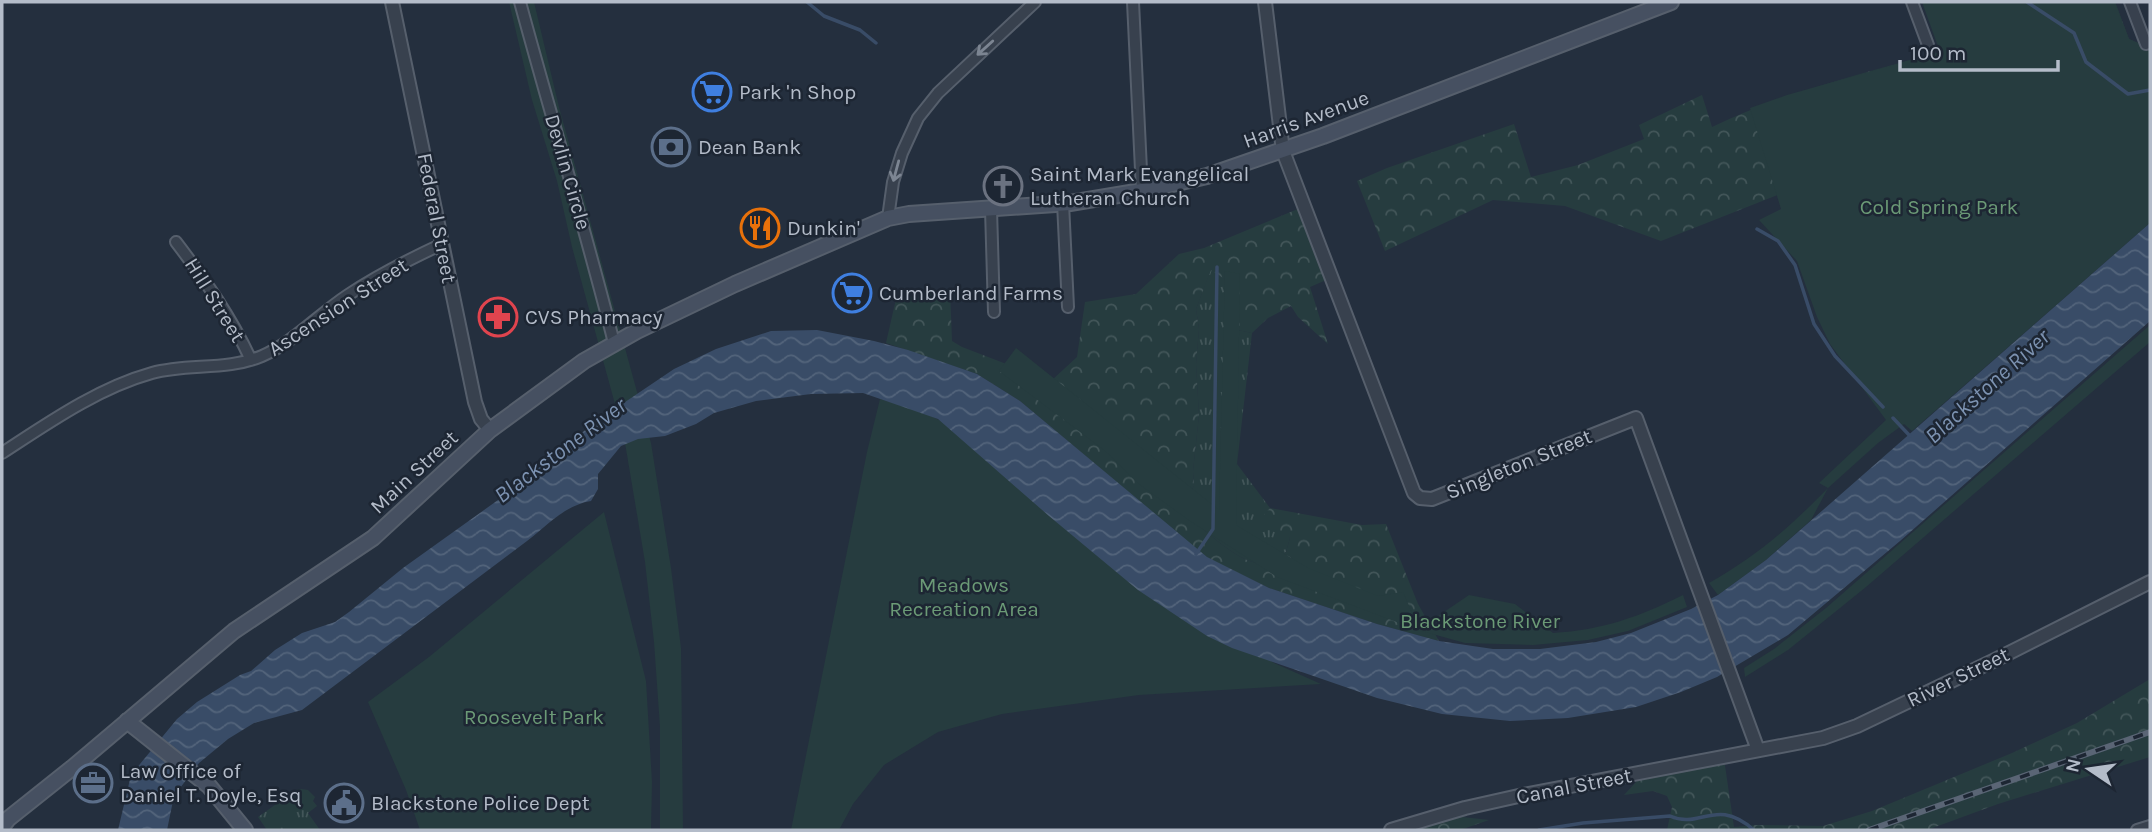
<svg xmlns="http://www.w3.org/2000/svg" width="2152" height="832" viewBox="0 0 2152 832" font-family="Karla,sans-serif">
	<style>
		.grass { fill: url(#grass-tufts) }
		.forest { fill: url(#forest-crowns) }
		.park { fill: #263c3f }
		.water { fill: url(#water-waves) }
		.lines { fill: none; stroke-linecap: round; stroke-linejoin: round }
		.stream { stroke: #394c67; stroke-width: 3.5 }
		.minor-casing { stroke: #565f6c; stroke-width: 14 }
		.tertiary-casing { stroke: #565f6c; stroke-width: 16 }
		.secondary-casing { stroke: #565f6c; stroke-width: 18 }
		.minor { stroke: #38414e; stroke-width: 10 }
		.tertiary { stroke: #38414e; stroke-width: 12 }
		.secondary { stroke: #465061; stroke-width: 14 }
		.rail-casing { stroke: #5a6575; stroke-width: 6 }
		.rail { stroke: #1d2633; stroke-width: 3.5; stroke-dasharray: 10; stroke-linecap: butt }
		.oneway { stroke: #7c8592 }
		.labels { text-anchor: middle; stroke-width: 5; stroke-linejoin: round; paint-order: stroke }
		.poi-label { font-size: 21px; fill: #b4bcc9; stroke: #1d2633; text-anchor: start }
		.street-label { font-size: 21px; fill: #b4bcc9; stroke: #1d2633 }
		.park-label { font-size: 21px; fill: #6b9a76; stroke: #1d2633 }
		.water-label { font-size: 23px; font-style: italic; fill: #7c92b1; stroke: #1d2633 }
	</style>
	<defs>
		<pattern id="grass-tufts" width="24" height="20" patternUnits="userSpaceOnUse" patternTransform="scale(1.75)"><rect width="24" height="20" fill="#263c3f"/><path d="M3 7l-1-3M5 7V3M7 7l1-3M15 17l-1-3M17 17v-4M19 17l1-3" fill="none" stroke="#435659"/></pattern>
		<pattern id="forest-crowns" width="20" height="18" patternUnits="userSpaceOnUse" patternTransform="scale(1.75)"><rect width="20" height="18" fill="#263c3f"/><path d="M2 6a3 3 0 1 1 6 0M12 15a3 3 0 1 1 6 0" fill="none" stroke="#435659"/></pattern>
		<pattern id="water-waves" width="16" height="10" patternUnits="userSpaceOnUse" patternTransform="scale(1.75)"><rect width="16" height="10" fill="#394c67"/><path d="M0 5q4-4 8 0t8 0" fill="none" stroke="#53647b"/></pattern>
	</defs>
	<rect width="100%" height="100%" fill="#242f3e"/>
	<path class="grass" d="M1211 269 1226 280 1233 329 1252 333 1237 464 1270 508 1264 516 1290 538 1286 552C1278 556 1269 563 1261 563 1238 564 1201 526 1183 512L1184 502 1194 486 1193 471 1199 415 1196 364 1199 329 1196 309Z
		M301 789 308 790 315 797 313 801 317 806 308 813 320 830H267L258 817 296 790Z"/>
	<path class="forest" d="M2115 2 2129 39 2150 48 1661 241 1565 206 1493 200 1385 251 1357 181 1387 168 1514 124 1531 177 1578 165 1644 139 1639 125 1702 95 1712 127C1776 96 1844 79 1913 59L1950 79Z
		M1305 206 1333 277 1310 287 1328 344 1298 317 1291 306 1268 318 1252 333 1233 329 1226 280 1211 270 1196 309 1199 329 1196 364 1199 415 1193 471 1194 486 1184 502 1183 512C1201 526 1238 564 1261 563 1269 563 1278 556 1286 552L1290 538 1267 526 1263 516 1270 508 1362 525 1386 524 1418 604 1439 641 1377 624 1269 588 1207 558 1020 401 977 374 886 343 896 299 950 290 952 341 962 347 1051 381 1077 357 1085 302 1136 294 1179 254 1204 248Z
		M2150 679V757L1998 804 1927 830H1667L1672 807 1667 796 1653 791 1624 795 1637 781 1648 775 1724 759 1734 827 1756 825 1823 826 1872 811 2012 753 2077 723Z
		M1453 816 1489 820 1460 830H1393Z"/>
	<path class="park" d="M509 2H534L559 107 651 443 671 568 681 648 683 830H660V727L654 642 645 562 624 437 572 247 557 181 532 100Z
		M1922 2H2115L2129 39 2150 48V223L1912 431 1904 424 1878 443 1828 488 1811 520 1766 560 1718 595 1709 583C1757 556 1790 527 1828 488L1819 483 1886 420 1830 344 1817 317 1797 261 1759 220 1781 209 1750 108 1787 95 1940 52Z
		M1225 271 1240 274 1236 525 1308 568 1378 596 1403 592 1419 629 1469 595 1515 604 1553 633C1602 630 1639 617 1683 595L1687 607 1628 631 1588 640 1533 645 1465 643 1418 630 1277 577 1187 519 1139 484 1104 450 999 371 1016 348 1219 510Z
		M2150 325V342L1866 587 1788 650 1745 677 1744 668 1774 649 1826 608Z
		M880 399 921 411 951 426 1274 663 1321 684 1139 695 1002 714 938 732 884 765 853 804 839 830H791L867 452Z
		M604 512 646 681 652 782 651 830H420L406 790 368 702 429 657Z"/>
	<path class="water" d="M2150 223V321L1900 541 1788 635 1717 677 1681 692 1636 707 1568 718 1510 721 1442 714 1377 698 1232 648 1207 636 1138 590 1049 516 938 419 863 393 811 394 756 401 714 413 696 424 665 436 638 439 621 446 598 474V489L591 501C565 505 548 525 527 541L302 710 254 723 228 739 199 763 174 796 167 830H118L131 775 177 719 197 702 240 675 251 671 275 650 302 633 335 622 349 612 403 568 505 495 594 423 674 369 716 349 771 331 817 330 874 341 908 350 977 374 1020 401 1207 557 1269 588 1377 624 1439 641 1493 649H1540L1596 642 1631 633 1691 609 1718 595 1766 560Z"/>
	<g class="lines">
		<path class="stream" d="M807 2 824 16 860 30 876 43
			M2027 2 2074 33 2086 62 2128 94 2150 90
			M1757 229 1778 241 1795 265 1814 324 1835 356 1883 407
			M1893 418 1910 436
			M1196 554 1213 529 1217 267
			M1539 830 1583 823 1670 816C1701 830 1715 796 1754 830"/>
		<defs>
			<path id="minor" d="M520 2C551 116 585 228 614 343
				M1133 2 1142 191
				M1912 2 1928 45
				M2130 2 2146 44 2150 43
				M1063 203 1068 307
				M991 209 994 312
				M888 218 893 182 902 153 918 118 938 93 1035 2
				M176 242C205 280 231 317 251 360
				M2 453C48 423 98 388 152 373 188 363 226 371 262 356 294 342 319 314 348 295 378 275 410 259 442 244
				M2137 830 2150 826"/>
			<path id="tertiary" d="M392 2 475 402 481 419 490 430
				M1265 2 1283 151 1414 493 1420 498 1432 499 1636 418 1758 750
				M1391 830 1465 808 1523 795 1823 738 1857 726 1993 661 2150 582"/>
			<path id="secondary" d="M127 721 209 786 245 830
				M2 827 8 819 72 768 234 631 373 538 490 430 584 361 637 331 735 284 888 218 909 214 1070 203 1142 191 1207 176 1323 136 1671 2"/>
		</defs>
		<use href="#minor" class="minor-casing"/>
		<use href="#tertiary" class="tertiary-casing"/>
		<use href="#secondary" class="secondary-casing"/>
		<use href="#minor" class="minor"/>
		<use href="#tertiary" class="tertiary"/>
		<use href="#secondary" class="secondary"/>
		<defs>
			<path id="rail" d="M1869 830 2150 732"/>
		</defs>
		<use href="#rail" class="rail-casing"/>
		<use href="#rail" class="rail"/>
	</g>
	<defs><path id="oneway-shaft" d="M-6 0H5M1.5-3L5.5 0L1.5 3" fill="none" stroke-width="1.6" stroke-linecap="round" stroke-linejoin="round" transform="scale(1.75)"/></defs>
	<g class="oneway">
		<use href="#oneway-shaft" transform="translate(985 48) rotate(138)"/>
		<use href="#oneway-shaft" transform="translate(896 171) rotate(105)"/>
	</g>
	<defs>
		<symbol id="supermarket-ring" viewBox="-11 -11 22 22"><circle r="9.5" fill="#1d2633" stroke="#3f7fe0" stroke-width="1.5"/><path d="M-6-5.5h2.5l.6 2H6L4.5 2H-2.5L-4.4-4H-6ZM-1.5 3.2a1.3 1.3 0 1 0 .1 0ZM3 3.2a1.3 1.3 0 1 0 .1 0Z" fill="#3f7fe0"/></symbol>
		<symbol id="bank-ring" viewBox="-11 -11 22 22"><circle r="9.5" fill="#1d2633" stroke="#5c6f8a" stroke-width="1.5"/><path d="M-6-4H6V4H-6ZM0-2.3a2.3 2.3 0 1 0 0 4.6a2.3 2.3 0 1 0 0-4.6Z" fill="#5c6f8a"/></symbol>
		<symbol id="church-ring" viewBox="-11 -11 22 22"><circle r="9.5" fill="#1d2633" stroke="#6b7280" stroke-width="1.5"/><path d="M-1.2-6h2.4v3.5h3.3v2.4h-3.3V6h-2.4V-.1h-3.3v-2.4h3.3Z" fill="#6b7280"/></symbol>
		<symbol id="restaurant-ring" viewBox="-11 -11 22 22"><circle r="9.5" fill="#1d2633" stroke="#e8710a" stroke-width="1.5"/><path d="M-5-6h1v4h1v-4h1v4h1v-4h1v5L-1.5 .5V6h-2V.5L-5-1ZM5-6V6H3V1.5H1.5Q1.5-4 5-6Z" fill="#e8710a"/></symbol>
		<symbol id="pharmacy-ring" viewBox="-11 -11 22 22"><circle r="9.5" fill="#1d2633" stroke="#e0444e" stroke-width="1.5"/><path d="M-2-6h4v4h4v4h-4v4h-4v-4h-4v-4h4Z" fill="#e0444e"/></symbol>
		<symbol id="office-ring" viewBox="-11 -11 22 22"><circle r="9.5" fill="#1d2633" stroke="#5c6f8a" stroke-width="1.5"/><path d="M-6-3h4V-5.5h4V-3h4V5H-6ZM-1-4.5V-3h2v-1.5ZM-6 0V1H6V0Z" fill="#5c6f8a"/></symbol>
		<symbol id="civic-ring" viewBox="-11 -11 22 22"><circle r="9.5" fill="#1d2633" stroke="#5c6f8a" stroke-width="1.5"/><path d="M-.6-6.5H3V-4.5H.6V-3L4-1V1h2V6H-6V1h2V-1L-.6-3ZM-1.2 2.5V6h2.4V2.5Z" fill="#5c6f8a"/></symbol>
	</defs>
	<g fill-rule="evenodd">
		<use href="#supermarket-ring" x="690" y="70" width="44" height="44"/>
		<use href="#bank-ring" x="649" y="125" width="44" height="44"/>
		<use href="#church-ring" x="981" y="164" width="44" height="44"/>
		<use href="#restaurant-ring" x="738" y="206" width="44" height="44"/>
		<use href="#supermarket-ring" x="830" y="271" width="44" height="44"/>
		<use href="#pharmacy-ring" x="476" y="295" width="44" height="44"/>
		<use href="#office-ring" x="71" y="761" width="44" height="44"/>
		<use href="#civic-ring" x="322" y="781" width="44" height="44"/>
	</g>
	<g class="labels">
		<g class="poi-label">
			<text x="739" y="99">Park 'n Shop</text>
			<text x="698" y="154">Dean Bank</text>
			<text x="1030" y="181">Saint Mark Evangelical<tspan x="1030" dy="24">Lutheran Church</tspan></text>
			<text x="787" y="235">Dunkin'</text>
			<text x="879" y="300">Cumberland Farms</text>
			<text x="525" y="324">CVS Pharmacy</text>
			<text x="120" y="778">Law Office of<tspan x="120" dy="24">Daniel T. Doyle, Esq</tspan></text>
			<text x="371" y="810">Blackstone Police Dept</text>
		</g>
		<g class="street-label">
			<text transform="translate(1306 119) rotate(-20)" y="7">Harris Avenue</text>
			<text transform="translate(568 172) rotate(74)" y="7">Devlin Circle</text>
			<text transform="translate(437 218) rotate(79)" y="7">Federal Street</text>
			<text transform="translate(215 300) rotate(58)" y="7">Hill Street</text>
			<text transform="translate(338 307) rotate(-33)" y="7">Ascension Street</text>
			<text transform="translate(1519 464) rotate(-22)" y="7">Singleton Street</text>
			<text transform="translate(414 472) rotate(-43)" y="7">Main Street</text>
			<text transform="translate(1958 677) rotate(-26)" y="7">River Street</text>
			<text transform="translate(1574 786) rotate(-11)" y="7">Canal Street</text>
		</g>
		<g class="park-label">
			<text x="1939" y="214">Cold Spring Park</text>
			<text x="964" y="592">Meadows<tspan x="964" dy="24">Recreation Area</tspan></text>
			<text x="1480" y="628">Blackstone River</text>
			<text x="534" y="724">Roosevelt Park</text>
		</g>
		<g class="water-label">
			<text transform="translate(1987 386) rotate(-42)" y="8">Blackstone River</text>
			<text transform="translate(560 450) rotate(-37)" y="8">Blackstone River</text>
		</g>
	</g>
	<rect width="2152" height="832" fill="none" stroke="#b4bcc9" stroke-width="7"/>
	<g transform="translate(2089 769) rotate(283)" stroke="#1d2633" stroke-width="5" paint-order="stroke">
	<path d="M0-5L12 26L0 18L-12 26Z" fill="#b4bcc9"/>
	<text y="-10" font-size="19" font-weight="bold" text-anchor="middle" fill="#b4bcc9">N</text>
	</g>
	<path d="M1900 60v10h158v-10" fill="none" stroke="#b4bcc9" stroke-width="3.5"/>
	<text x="1910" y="60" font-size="21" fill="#b4bcc9" stroke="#1d2633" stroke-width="5" paint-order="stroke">100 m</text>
</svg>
